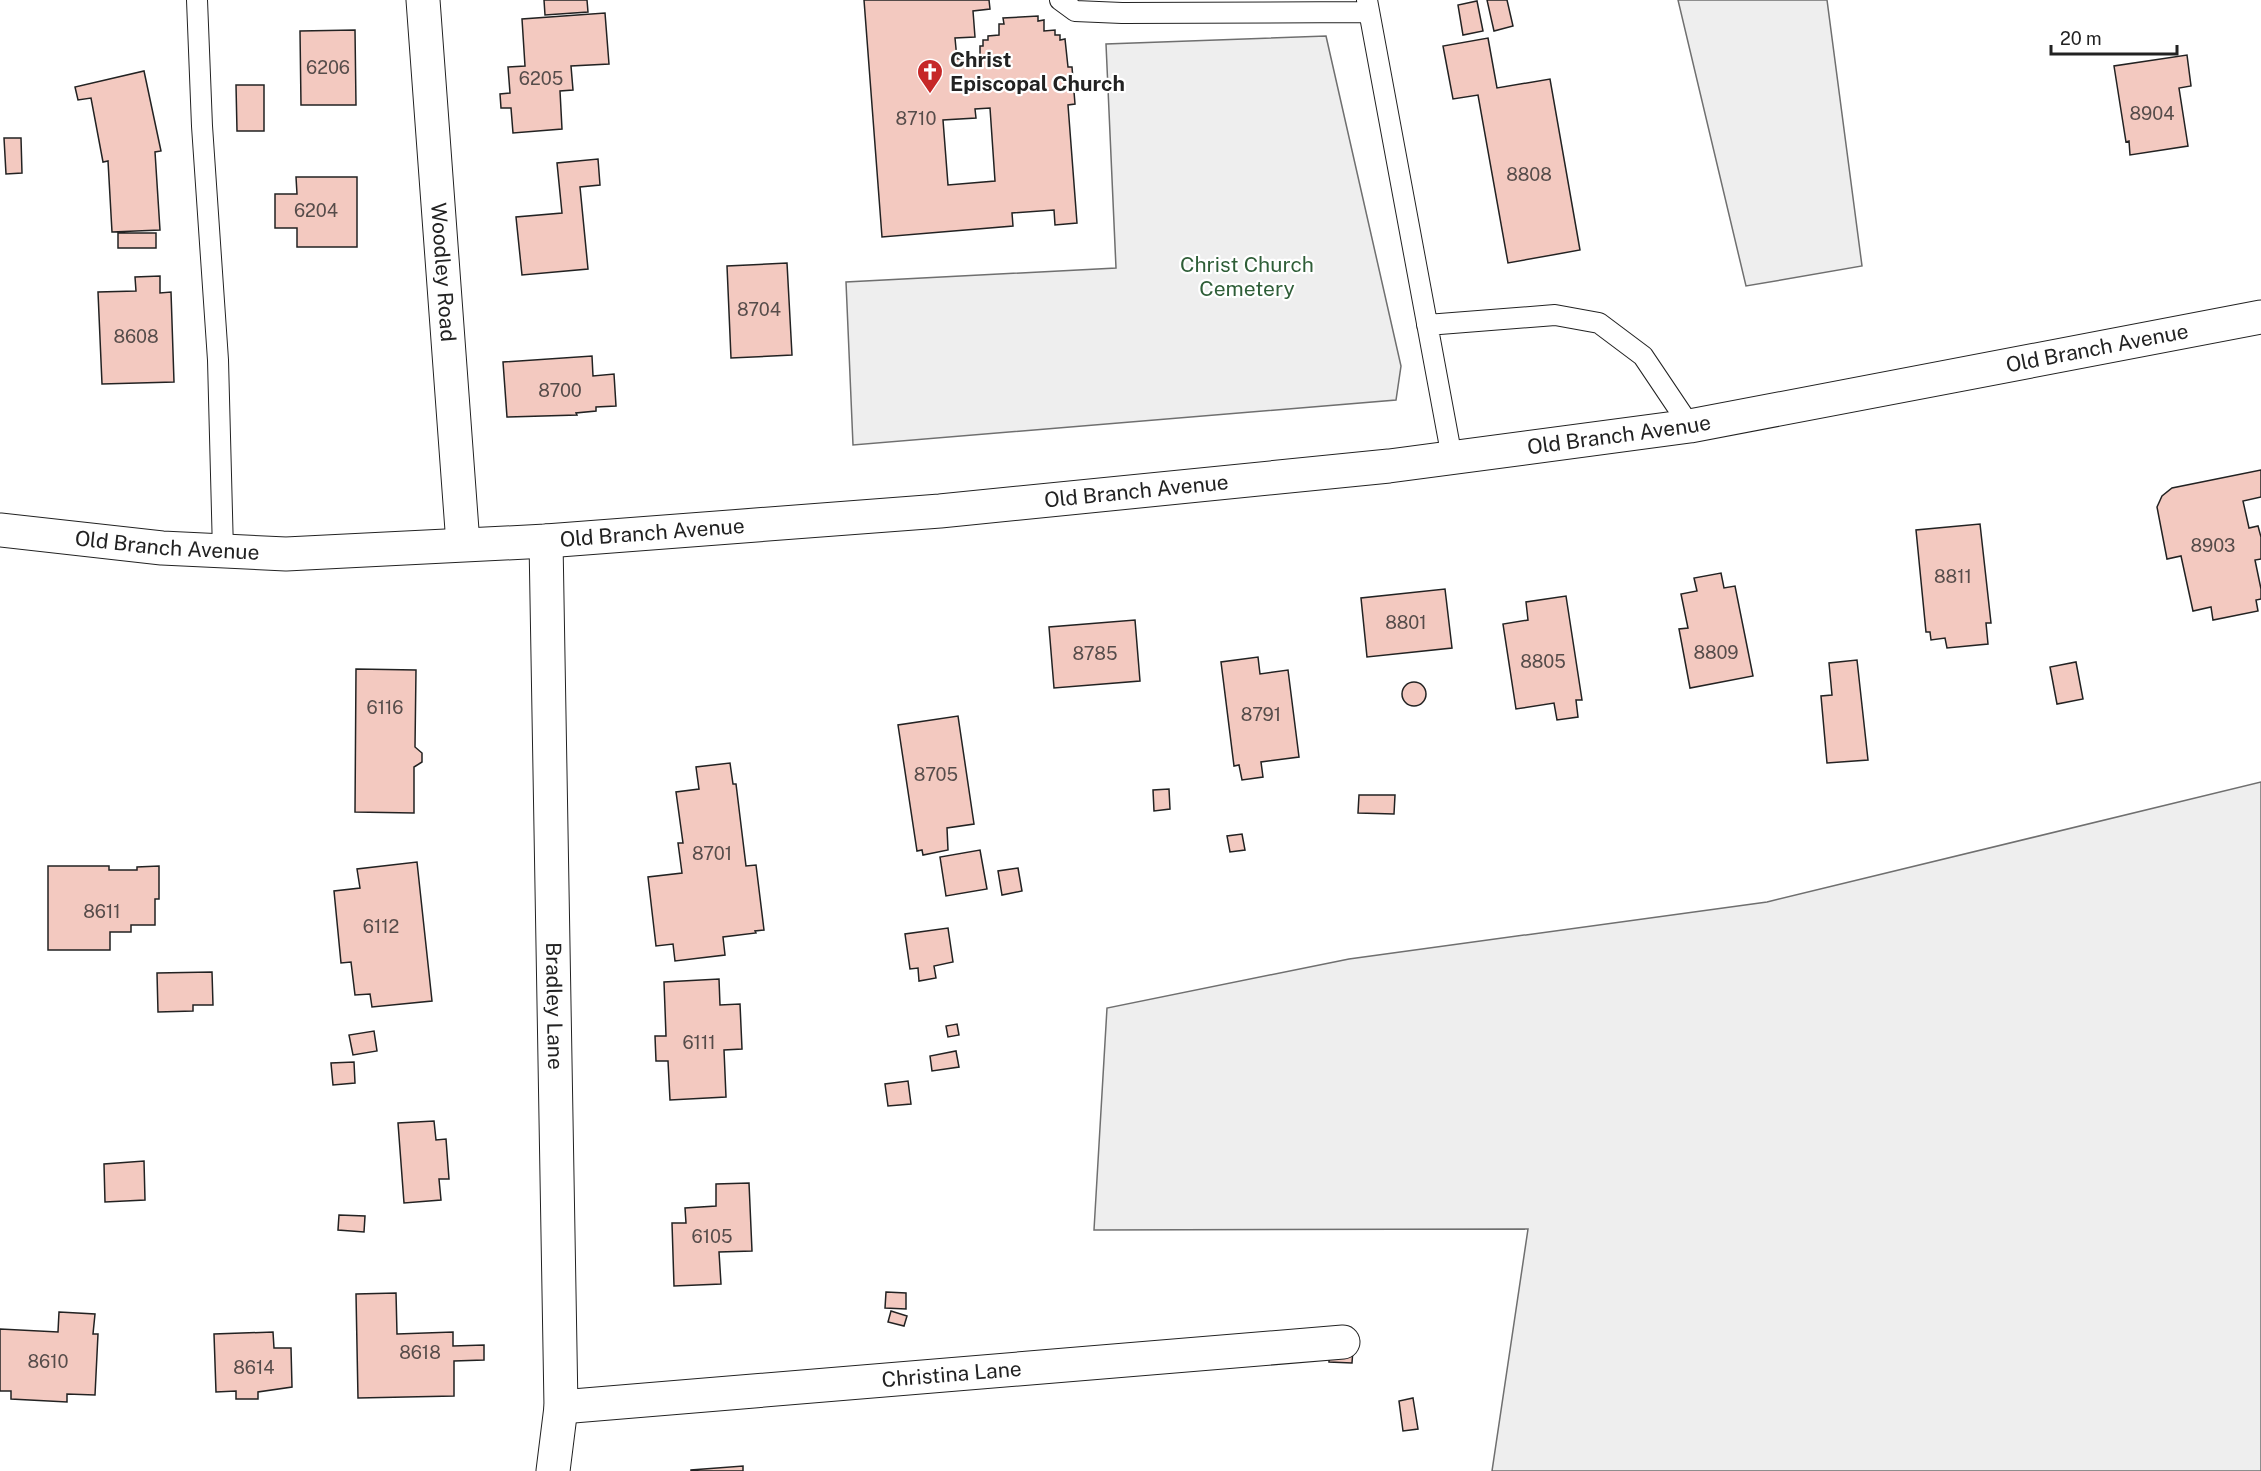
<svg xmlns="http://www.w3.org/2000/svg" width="2261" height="1471" viewBox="0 0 2261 1471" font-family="'Public Sans',sans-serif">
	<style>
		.green { fill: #eee; stroke: #6f6f6f; stroke-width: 1.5 }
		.building { fill: #f3c9c0; stroke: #222; stroke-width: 1.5; fill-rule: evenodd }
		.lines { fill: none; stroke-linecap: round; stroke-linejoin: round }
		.lane-casing { stroke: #222; stroke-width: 22 }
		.street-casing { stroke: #222; stroke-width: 35 }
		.secondary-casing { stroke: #222; stroke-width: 35 }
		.lane { stroke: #fff; stroke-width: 20 }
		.street { stroke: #fff; stroke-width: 33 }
		.secondary { stroke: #fff; stroke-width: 33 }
		.labels { text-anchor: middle; stroke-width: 4.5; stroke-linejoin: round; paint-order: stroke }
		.number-label { font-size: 18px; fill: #564c4a }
		.poi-label { font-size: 21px; font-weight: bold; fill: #222; stroke: #fff; text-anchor: start }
		.park-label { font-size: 21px; fill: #2f5e38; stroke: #fff }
		.street-label { font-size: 21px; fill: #222; stroke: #fff }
	</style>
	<rect width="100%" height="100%" fill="#fff"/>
	<path class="green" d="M1678 0H1827L1862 266 1746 286Z
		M1326 36 1401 366 1396 400 853 445 846 282 1116 268 1106 44Z
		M2261 782V1471H1492L1528 1229 1094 1230 1107 1008 1349 959 1767 902Z"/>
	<path class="building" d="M544 0H587L588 12 545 15Z
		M864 0H989L990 9 973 11 975 37 955 38 957 59 980 58V46H983V40H988V36L999 35V24H1004L1003 18 1038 16V21L1044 20V31L1055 30V35H1060V40L1065 39 1068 67H1072L1075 104 1068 105 1077 223 1055 225 1054 210 1012 213 1013 226 882 237ZM990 108 995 181 948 185 943 120 976 118 975 109Z
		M1487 0H1507L1513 26 1494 31Z
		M1477 1 1483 31 1463 35 1458 5Z
		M605 13 609 64 571 66 573 90 560 91 562 129 513 133 511 108H501L500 94 510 93 508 67 525 66 522 19Z
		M355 30 356 105H301L300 31Z
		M1488 38 1497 88 1550 79 1580 250 1508 263 1478 95 1453 99 1443 46Z
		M2187 55 2191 86 2179 88 2188 146 2130 155 2129 141 2126 142 2114 66Z
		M144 71 161 151 155 152 160 230 112 232 108 161 103 162 91 98 78 100 75 87Z
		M236 85H264V131H237Z
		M4 138H21L22 173 6 174Z
		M598 159 600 185 580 187 588 269 522 275 516 217 562 213 557 163Z
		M296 177H357V247H297V228H275V194H297Z
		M118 233H156V248H118Z
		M787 263 792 355 731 358 727 266Z
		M160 276V293L171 292 174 382 102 384 98 292 136 291 135 277Z
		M592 356 593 376 614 374 616 406 596 407V411L576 413 577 415 507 417 503 362Z
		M2261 470V497L2243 501 2249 528 2258 526 2261 537V559L2255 560 2261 589V599L2256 600 2258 611 2213 620 2211 607 2193 611 2181 556 2167 559 2157 507 2162 496 2172 488Z
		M1980 524 1991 623H1986L1988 644 1947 648 1945 638 1931 640 1930 632H1926L1916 530Z
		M1721 573 1724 588 1735 586 1753 676 1690 688 1679 629 1688 628 1681 594 1697 591 1694 578Z
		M1445 589 1452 648 1367 657 1361 598Z
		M1566 596 1582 700H1576L1578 717 1557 720 1554 703 1516 709 1503 624 1528 620 1526 602Z
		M1135 620 1140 681 1054 688 1049 627Z
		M1258 657 1260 674 1288 670 1299 757 1261 762 1263 777 1242 780 1239 765 1234 766 1221 662Z
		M1857 660 1868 760 1827 763 1821 696 1832 695 1829 663Z
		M2076 662 2083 699 2057 704 2050 667Z
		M356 669 416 670 415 747 422 753V762L414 767V813L355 812Z
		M1402 694a12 12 0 1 1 24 0a12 12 0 1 1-24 0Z
		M958 716 974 824 947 828 948 850 923 855 922 850 917 851 898 725Z
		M730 763 733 784H736L746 866 756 865 764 930 755 931 756 933 723 937 725 955 675 961 673 944 656 946 648 877 682 873 678 843H683L676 792 699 789 696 767Z
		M1169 789 1170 809 1154 811 1153 790Z
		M1359 795H1395L1394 814 1358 813Z
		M1242 834 1245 850 1230 852 1227 836Z
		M980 850 987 889 946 896 940 857Z
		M417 862 432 1001 372 1007 370 994 355 995 351 962 341 963 334 891 360 888 357 869Z
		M48 866H109V870H137V867L159 866V899H155V925H131V932H110V950H48Z
		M1018 868 1022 891 1002 895 998 871Z
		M948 928 953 962 934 966 936 978 919 981 918 968 910 969 905 934Z
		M212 972 213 1005H193V1011L158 1012 157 973Z
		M719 979 720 1005 740 1004 742 1049 724 1050 726 1097 670 1100 668 1061H656L655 1036H666L664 982Z
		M957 1024 959 1035 948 1037 946 1026Z
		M374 1031 377 1051 353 1055 349 1035Z
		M956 1051 959 1067 932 1071 930 1056Z
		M354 1062 355 1083 333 1085 331 1063Z
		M908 1081 911 1104 888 1106 885 1084Z
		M434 1121 436 1140 446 1139 449 1179H439L441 1200 404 1203 398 1123Z
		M144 1161 145 1200 105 1202 104 1164Z
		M749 1183 752 1251 719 1252 721 1284 674 1286 672 1223H686L685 1208 716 1206V1184Z
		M339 1215 365 1216 364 1232 338 1230Z
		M886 1292 906 1293V1309L885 1308Z
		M396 1293 397 1334 453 1332V1346L484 1345V1360L454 1361V1396L358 1398 356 1294Z
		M891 1311 907 1316 904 1326 888 1322Z
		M59 1312 95 1314 93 1334H98L95 1395 67 1394V1402L11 1399V1391H0V1329L58 1332Z
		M273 1332 274 1348H291L292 1387 258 1392V1399H236V1391L216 1392 214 1334Z
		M1329 1348 1353 1349 1352 1363 1329 1362Z
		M1413 1398 1418 1429 1403 1431 1399 1401Z
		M743 1466V1471H691V1470Z"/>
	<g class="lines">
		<defs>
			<path id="lane" d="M197 0 202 126 218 360 223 551
				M1060 0 1075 11 1122 13 1369 12
				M1367 0 1452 458
				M1427 325 1555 315 1599 323 1643 356 1690 426"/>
			<g id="street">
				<path id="s1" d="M423 0 463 544"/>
				<path id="s2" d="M546 541 561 1407 553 1471"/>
				<path id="s3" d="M561 1407 1343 1342"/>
			</g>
			<g id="secondary">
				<path id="s4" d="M0 530 162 548 286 554 546 541 940 511 1389 466 1690 426 2261 317"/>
			</g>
		</defs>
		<use href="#lane" class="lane-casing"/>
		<use href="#street" class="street-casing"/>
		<use href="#secondary" class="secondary-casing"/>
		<use href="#lane" class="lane"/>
		<use href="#street" class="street"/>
		<use href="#secondary" class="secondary"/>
	</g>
	<defs>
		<symbol id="church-pin" viewBox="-11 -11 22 30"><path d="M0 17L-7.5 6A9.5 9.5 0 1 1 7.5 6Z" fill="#c62828" stroke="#fff"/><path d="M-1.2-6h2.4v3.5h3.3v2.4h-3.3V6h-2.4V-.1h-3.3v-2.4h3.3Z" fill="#fff"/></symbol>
	</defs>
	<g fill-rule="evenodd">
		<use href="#church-pin" x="915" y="57" width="30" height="40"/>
	</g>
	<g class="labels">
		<g class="number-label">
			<text x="328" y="74">6206</text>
			<text x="541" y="85">6205</text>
			<text x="2152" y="120">8904</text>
			<text x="916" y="125">8710</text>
			<text x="1529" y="181">8808</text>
			<text x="316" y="217">6204</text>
			<text x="759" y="316">8704</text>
			<text x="136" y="343">8608</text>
			<text x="560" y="397">8700</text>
			<text x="2213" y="552">8903</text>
			<text x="1953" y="583">8811</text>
			<text x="1406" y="629">8801</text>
			<text x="1716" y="659">8809</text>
			<text x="1095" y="660">8785</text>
			<text x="1543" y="668">8805</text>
			<text x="385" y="714">6116</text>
			<text x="1261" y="721">8791</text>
			<text x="936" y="781">8705</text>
			<text x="712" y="860">8701</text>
			<text x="102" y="918">8611</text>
			<text x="381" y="933">6112</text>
			<text x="699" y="1049">6111</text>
			<text x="712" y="1243">6105</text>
			<text x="420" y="1359">8618</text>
			<text x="48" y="1368">8610</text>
			<text x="254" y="1374">8614</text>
		</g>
		<g class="poi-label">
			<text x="950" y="67">Christ<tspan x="950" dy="24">Episcopal Church</tspan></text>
		</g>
		<g class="park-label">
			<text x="1247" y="272">Christ Church<tspan x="1247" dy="24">Cemetery</tspan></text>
		</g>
		<g class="street-label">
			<text dy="7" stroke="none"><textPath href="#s1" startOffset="273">Woodley Road</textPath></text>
			<text dy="7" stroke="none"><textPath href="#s4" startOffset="2112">Old Branch Avenue</textPath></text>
			<text dy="7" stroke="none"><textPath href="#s4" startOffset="1626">Old Branch Avenue</textPath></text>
			<text dy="7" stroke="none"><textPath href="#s4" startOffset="1140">Old Branch Avenue</textPath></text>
			<text dy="7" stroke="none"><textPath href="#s4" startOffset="654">Old Branch Avenue</textPath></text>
			<text dy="7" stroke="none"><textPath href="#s4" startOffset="168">Old Branch Avenue</textPath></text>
			<text dy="7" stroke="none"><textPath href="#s2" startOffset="465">Bradley Lane</textPath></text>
			<text dy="7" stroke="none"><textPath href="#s3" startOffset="392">Christina Lane</textPath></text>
		</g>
	</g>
	<path d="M2051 45v9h126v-9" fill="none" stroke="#222222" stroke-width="3"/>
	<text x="2060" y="45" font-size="18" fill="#222222" stroke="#ffffff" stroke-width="4.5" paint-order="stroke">20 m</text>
</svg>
